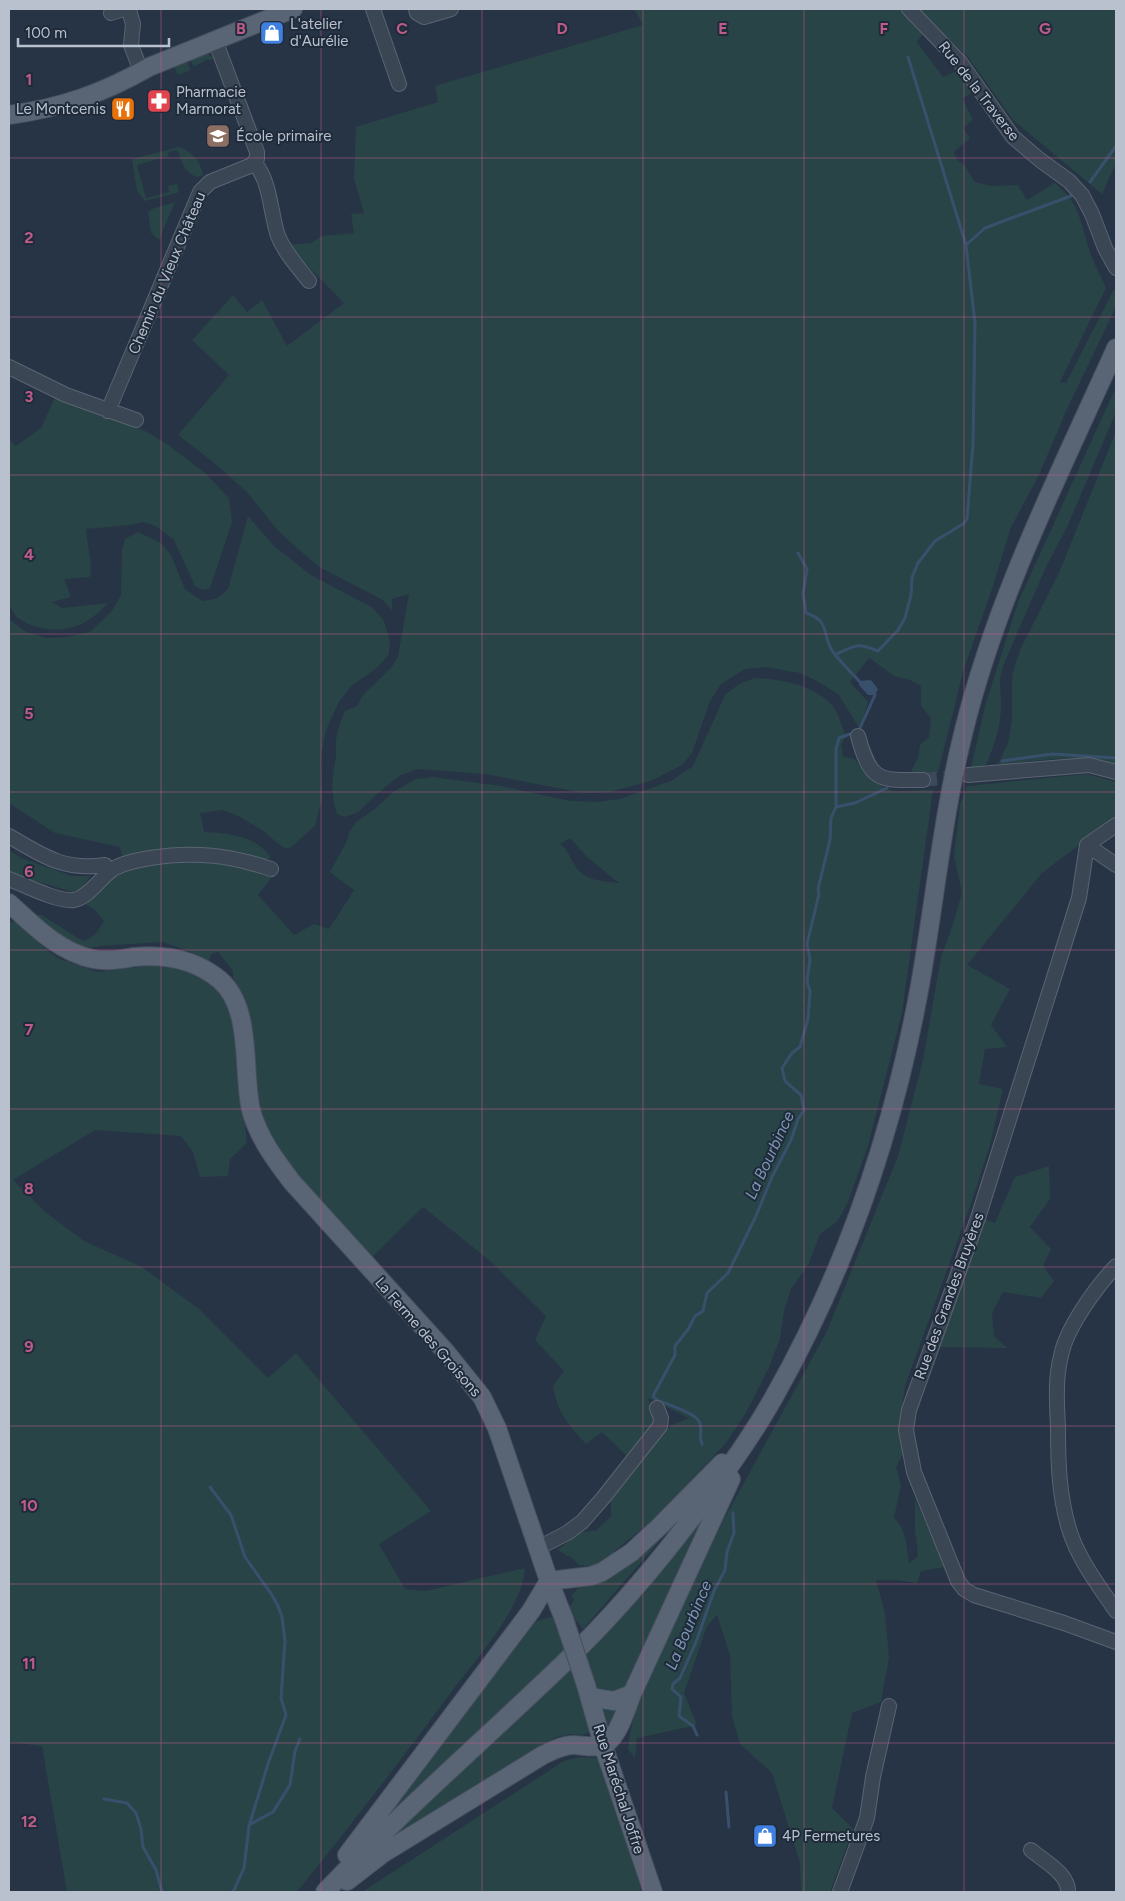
<svg xmlns="http://www.w3.org/2000/svg" width="1125" height="1901" viewBox="0 0 1125 1901" font-family="Figtree,sans-serif">
	<style>
		.green { fill: #284446; fill-rule: evenodd }
		.water { fill: #39506d }
		.lines { fill: none; stroke-linecap: round; stroke-linejoin: round }
		.stream { stroke: #39506d; stroke-width: 3 }
		.minor-tunnel { stroke: #3c495a; stroke-width: 14; stroke-dasharray: 14 7; stroke-linecap: butt }
		.minor-casing { stroke: #5a6472; stroke-width: 16 }
		.major-casing { stroke: #454f5e; stroke-width: 20 }
		.minor { stroke: #3b4655; stroke-width: 14 }
		.major { stroke: #596575; stroke-width: 18 }
		.major-bridge-casing { stroke: #454f5e; stroke-width: 20; stroke-linecap: butt }
		.major-bridge { stroke: #596575; stroke-width: 18 }
		.grid { fill: none; stroke: #be5c89; stroke-width: 1; stroke-opacity: 0.55 }
		.labels { text-anchor: middle; stroke-width: 4; stroke-linejoin: round; paint-order: stroke }
		.poi-label { font-size: 15px; fill: #b9c1ce; stroke: #1f2b3a; text-anchor: start }
		.street-label { font-size: 15px; fill: #b9c1ce; stroke: #1f2b3a }
		.water-label { font-size: 16px; font-style: italic; fill: #7e98b6; stroke: #1f2b3a }
		.grid-label { font-size: 16px; text-anchor: middle; font-weight: bold; fill: #be5c89; stroke: #1f2b3a; stroke-width: 4; stroke-linejoin: round; paint-order: stroke }
	</style>
	<rect width="100%" height="100%" fill="#263445"/>
	<path class="green" d="M634 9H899L924 32 917 42 943 77 956 71 972 93 962 98 973 120 963 128 970 138 954 152 957 160 965 166 975 182 991 186 1018 185 1027 200 1055 183C1081 205 1080 222 1090 252 1094 264 1101 276 1106 288L1060 382 1066 383 1114 289H1116V307L1067 409 1039 475 1011 527 992 589 963 672 938 773 922 774 911 771 918 758 920 745 929 737 931 718 921 706V686L908 679 896 677 869 658 850 682 868 702 860 729 838 694 815 680 800 673 764 667 745 669 721 684 710 701 692 753 682 765 651 781 610 792 584 793 485 774 418 769 401 775 385 787 358 812 345 817 337 814C330 792 332 778 336 756 337 751 335 746 336 741 337 730 341 721 345 711L357 706 363 695 391 668 398 656 409 594 392 599V611L383 600 319 567 280 533 246 491 213 462 178 435 229 375 192 340 233 295 247 312 262 300 287 346 344 303 287 245 311 243 322 236 354 233 351 214 364 213 354 179 356 127 438 102 435 86 643 25Z
		M918 9H1116V163L1102 194 1013 120 969 58Z
		M208 53 211 57 214 56V58L209 61 208 59 194 67 190 60Z
		M187 61 191 70 178 75 174 67Z
		M179 147C192 152 201 161 203 175L198 177C185 174 182 162 177 150L168 152 169 156 137 165 146 198 169 192 168 186 177 184 179 191 177 193 145 201 137 191 132 159Z
		M175 202 159 240 151 233 148 212 152 209Z
		M1116 387V412L1068 525 1046 567 1003 666C997 685 1002 691 1001 709 1000 729 994 746 986 765L971 768 985 706 1018 602Z
		M56 395 145 431 167 444 205 473 229 498 232 522 210 588 203 590 195 586 174 540 156 526 143 522 130 525 86 529 91 566 90 577 64 579 71 597 52 602 62 608 108 603C90 624 66 635 38 627 31 626 23 622 17 617 14 614 11 608 9 604V439L16 446 41 428Z
		M1116 431V766C1087 751 1031 762 998 765L1008 743 1012 720V675L1020 650 1059 573Z
		M248 516 274 546 311 575 373 608 384 621 390 641 389 654 378 667 351 686 339 702 326 730 321 756 322 799 315 826 289 849 282 847 262 830 240 817 223 810 200 813 204 832C228 833 258 836 271 858L265 860 123 861 120 847 55 833 9 803V619L26 632 47 638 66 637 90 632 112 611 121 595 122 549 125 539 138 532 161 543 171 555 185 589 198 598 204 601 218 598 228 589Z
		M754 678C781 679 812 684 832 705 839 713 842 728 846 737L841 744 843 757 854 759C865 772 882 793 901 791 914 791 920 789 933 790L902 1013 868 1146 848 1202 837 1222 820 1234 809 1263 791 1289 784 1311 780 1339 769 1367 746 1413 726 1443 653 1520 613 1552 615 1559 596 1566 579 1565 570 1556H567L558 1550 578 1533 597 1530 611 1516V1497L651 1444 672 1425 689 1418 648 1398 650 1404 657 1416 652 1429 629 1458 602 1432 586 1444C568 1424 558 1414 553 1386L564 1371 535 1340 546 1316 490 1261 423 1207 371 1258 287 1164 259 1115 254 1055 247 1015 233 978V971L218 952 212 954 208 961 191 952 163 942 99 946C76 954 53 931 35 918L40 914 83 941C94 937 98 932 104 921L95 910 82 902C93 893 105 879 118 872 133 864 204 857 221 860 239 863 257 870 273 876L258 895 294 935 314 924 329 929 354 890 330 872 346 843 350 831 356 822 376 808 393 792 416 779 433 777 501 786 570 801 596 802 620 799 671 781 693 766 725 695 739 684ZM570 838 588 858 619 883C601 881 584 881 574 864 569 856 568 850 560 844Z
		M1087 774 1116 782V817L1042 873 967 965 1010 989 991 1025 1007 1047 985 1049 979 1084 1003 1089 990 1145 972 1201 905 1386 899 1431 903 1454 896 1467 901 1485 894 1518C906 1528 907 1548 909 1563L918 1556 915 1529V1499L945 1567 921 1571 917 1583 897 1580H876L885 1613 889 1658 881 1702 852 1713 832 1808 853 1829 830 1892H801L800 1863 772 1773 740 1744 732 1716 730 1655 717 1615 707 1626 684 1693 697 1725 637 1738 635 1758 628 1749 630 1733 639 1697 723 1521 827 1331 898 1156 923 1060 941 957 952 927 962 893 954 856 960 804 967 786Z
		M9 850 21 858 72 876H91L80 889 73 892 21 877 9 872Z
		M9 922H18L40 944 57 958 97 972 164 964 194 972 213 983 223 994 236 1027 247 1143 230 1159 228 1176 200 1177 193 1152 181 1136 95 1130 13 1180 44 1211 84 1241 142 1267 199 1309 268 1378 296 1353 431 1511 379 1544 405 1589 425 1591 525 1568C523 1608 476 1659 452 1691 402 1759 350 1826 297 1892H67L42 1746 9 1742Z
		M1049 1166 1050 1199 1030 1227 1051 1249 1043 1266 1054 1281 1041 1298 1003 1292 992 1313 994 1336 1007 1348 940 1347 981 1218 995 1223 1015 1177Z
		M714 1502 632 1684 616 1693 593 1689 586 1656 649 1587Z
		M683 1514 583 1629 567 1610 574 1600 571 1596 581 1585Z
		M550 1617 557 1620 567 1650 383 1824 381 1820 532 1623Z
		M572 1666 593 1728 588 1733 581 1735 571 1734 556 1737 405 1835 371 1854Z
		M624 1702 612 1724H608L604 1722 599 1705Z
		M580 1757 600 1758 643 1892H362L564 1761Z"/>
	<path class="water" d="M871 680 878 689 875 695H868L859 685V681Z"/>
	<g class="lines">
		<path class="stream" d="M1090 182 1116 146
			M966 245 985 228 1071 196
			M798 553 807 569 803 594 806 613C831 621 821 634 833 652 841 663 853 674 862 684
			M835 655C856 645 856 642 878 651L898 630 905 618 911 595 912 577 918 563 935 541 963 524 967 519 973 444 975 323 966 245 908 57
			M860 728 875 695 873 693
			M1002 761 1052 754 1116 758
			M836 807 855 803 887 788
			M702 1444C698 1436 704 1427 698 1420 693 1412 666 1404 657 1400L653 1396 675 1355V1346L689 1328 695 1316 703 1311 707 1293 728 1273 756 1216 772 1177 791 1140 798 1119 804 1110 801 1095 785 1081 782 1068 792 1053 800 1047 808 1019 810 991 807 982 810 959 807 944 819 894 818 889 830 840 831 818 836 807V749L839 738 850 734
			M210 1487 231 1515 245 1557 272 1595 278 1606 282 1617 285 1641 281 1698 286 1715 268 1764 249 1826 244 1868 233 1892
			M697 1735 693 1726 679 1716 681 1697 672 1689 673 1684 680 1678 696 1642 714 1591 725 1570 727 1552 734 1533 733 1513
			M726 1792 729 1827
			M104 1799 127 1803 136 1813 141 1829 143 1847 156 1870 162 1892
			M249 1825 273 1812 290 1785 295 1751 300 1739"/>
		<path class="minor-tunnel" d="M923 780 962 776"/>
		<defs>
			<path id="minor" d="M124 9 129 10 133 24 131 45 141 71
				M373 9 399 84
				M416 9 417 13 424 17 451 9
				M909 9 960 62 1013 137 1040 160 1069 181 1082 195 1092 214 1105 248 1116 268
				M111 13 123 9
				M215 40 257 152V159L254 162C271 182 270 212 278 236 285 253 298 267 309 281
				M9 367 66 395 136 420
				M108 411 200 192 210 182 252 165 254 162
				M858 736C871 783 879 780 923 780
				M968 775 1089 765 1116 772
				M9 836C43 856 64 871 105 865
				M1087 845 1079 898 978 1218 909 1410 906 1430 914 1472 958 1581 964 1589 974 1595 1064 1623 1116 1642
				M1087 845 1116 825
				M1087 845 1116 865
				M9 879C25 885 57 902 74 900 89 897 101 877 113 869 123 863 138 860 150 858 194 851 229 855 271 869
				M1116 1266C1097 1286 1066 1328 1061 1356 1055 1379 1057 1404 1058 1428 1058 1462 1059 1496 1069 1529 1078 1559 1099 1586 1116 1611
				M538 1548 567 1533 582 1522 603 1498 660 1426 661 1418 657 1408
				M1031 1850C1044 1861 1069 1874 1068 1892
				M840 1892 867 1818 873 1777 889 1706"/>
			<path id="major" d="M9 115C61 108 104 93 149 67L293 9
				M9 903C33 925 59 952 93 959 107 962 121 959 134 957 165 954 196 960 220 980 253 1009 242 1071 251 1110 258 1137 276 1161 292 1182L445 1351 482 1397 497 1428 549 1581 564 1619
				M586 1685 603 1745 653 1892
				M590 1697 614 1701 632 1694
				M347 1855 531 1611 549 1581 591 1576 602 1572 632 1552 659 1527 722 1463
				M347 1881 382 1854 543 1755C552 1751 562 1745 573 1745 581 1745 591 1748 600 1746 617 1743 626 1709 632 1694L731 1479
				M325 1892C401 1812 484 1740 564 1663 611 1618 654 1568 694 1515 722 1478 751 1438 774 1397 846 1270 894 1129 920 985 935 900 943 813 964 730 997 596 1060 473 1116 348"/>
		</defs>
		<use href="#minor" class="minor-casing"/>
		<use href="#major" class="major-casing"/>
		<use href="#minor" class="minor"/>
		<use href="#major" class="major"/>
		<defs>
			<path id="major-bridge" d="M564 1619 586 1685"/>
		</defs>
		<use href="#major-bridge" class="major-bridge-casing"/>
		<use href="#major-bridge" class="major-bridge"/>
	</g>
	<path class="grid" d="M161 9V1892M321 9V1892M482 9V1892M643 9V1892M804 9V1892M964 9V1892M9 158H1116M9 317H1116M9 475H1116M9 634H1116M9 792H1116M9 950H1116M9 1109H1116M9 1267H1116M9 1426H1116M9 1584H1116M9 1743H1116"/>
	<defs>
		<symbol id="shop-square" viewBox="-11 -11 22 22"><rect x="-9" y="-9" width="18" height="18" rx="4" fill="#3f7fe0" stroke="#1f2b3a"/><path d="M-5-2.5h2.3a2.7 3.5 0 0 1 5.4 0H5L5.5 6h-11ZM-1.5-2.5h3a1.5 2.3 0 0 0-3 0Z" fill="#fff"/></symbol>
		<symbol id="pharmacy-square" viewBox="-11 -11 22 22"><rect x="-9" y="-9" width="18" height="18" rx="4" fill="#e0444e" stroke="#1f2b3a"/><path d="M-2-6h4v4h4v4h-4v4h-4v-4h-4v-4h4Z" fill="#fff"/></symbol>
		<symbol id="restaurant-square" viewBox="-11 -11 22 22"><rect x="-9" y="-9" width="18" height="18" rx="4" fill="#e8710a" stroke="#1f2b3a"/><path d="M-5-6h1v4h1v-4h1v4h1v-4h1v5L-1.5 .5V6h-2V.5L-5-1ZM5-6V6H3V1.5H1.5Q1.5-4 5-6Z" fill="#fff"/></symbol>
		<symbol id="school-square" viewBox="-11 -11 22 22"><rect x="-9" y="-9" width="18" height="18" rx="4" fill="#8d6e63" stroke="#1f2b3a"/><path d="M0-5L7-2L0 1L-7-2ZM-4 1L0 2.5L4 1V4Q0 6-4 4Z" fill="#fff"/></symbol>
	</defs>
	<g fill-rule="evenodd">
		<use href="#shop-square" x="258" y="19" width="28" height="28"/>
		<use href="#pharmacy-square" x="145" y="87" width="28" height="28"/>
		<use href="#restaurant-square" x="109" y="95" width="28" height="28"/>
		<use href="#school-square" x="204" y="122" width="28" height="28"/>
		<use href="#shop-square" x="751" y="1822" width="28" height="28"/>
	</g>
	<g class="labels">
		<g class="poi-label">
			<text x="290" y="29">L'atelier<tspan x="290" dy="17">d'Aurélie</tspan></text>
			<text x="176" y="97">Pharmacie<tspan x="176" dy="17">Marmorat</tspan></text>
			<text x="106" y="114" text-anchor="end">Le Montcenis</text>
			<text x="236" y="141">École primaire</text>
			<text x="782" y="1841">4P Fermetures</text>
		</g>
		<g class="street-label">
			<text transform="translate(979 91) rotate(52)" y="5">Rue de la Traverse</text>
			<text transform="translate(167 273) rotate(-67)" y="5">Chemin du Vieux Château</text>
			<text transform="translate(949 1296) rotate(-70)" y="5">Rue des Grandes Bruyères</text>
			<text transform="translate(428 1337) rotate(49)" y="5">La Ferme des Groisons</text>
			<text transform="translate(619 1789) rotate(72)" y="5">Rue Maréchal Joffre</text>
		</g>
		<g class="water-label">
			<text transform="translate(769 1155) rotate(-65)" y="6">La Bourbince</text>
			<text transform="translate(688 1625) rotate(-67)" y="6">La Bourbince</text>
		</g>
	</g>
	<g class="grid-label">
		<text x="241" y="34">B</text>
		<text x="402" y="34">C</text>
		<text x="562" y="34">D</text>
		<text x="723" y="34">E</text>
		<text x="884" y="34">F</text>
		<text x="1045" y="34">G</text>
		<text x="29" y="85">1</text>
		<text x="29" y="243">2</text>
		<text x="29" y="402">3</text>
		<text x="29" y="560">4</text>
		<text x="29" y="719">5</text>
		<text x="29" y="877">6</text>
		<text x="29" y="1035">7</text>
		<text x="29" y="1194">8</text>
		<text x="29" y="1352">9</text>
		<text x="29" y="1511">10</text>
		<text x="29" y="1669">11</text>
		<text x="29" y="1827">12</text>
	</g>
	<rect width="1125" height="1901" fill="none" stroke="#b9c1ce" stroke-width="20"/>
	<path d="M18 38v8h151v-8" fill="none" stroke="#b9c1ce" stroke-width="2.5"/>
	<text x="25" y="38" font-size="15" fill="#b9c1ce" stroke="#1f2b3a" stroke-width="4" paint-order="stroke">100 m</text>
</svg>
